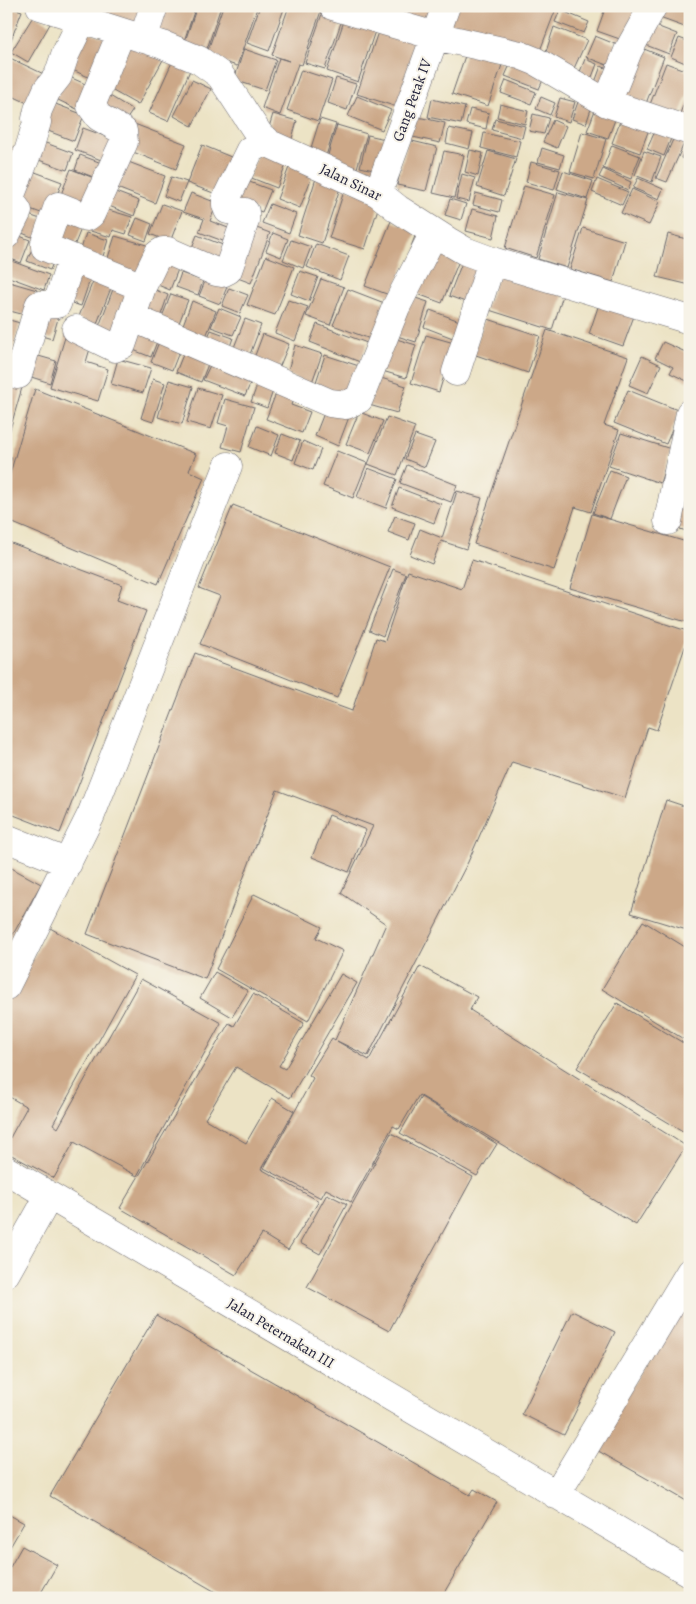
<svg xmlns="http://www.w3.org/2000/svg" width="696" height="1604" viewBox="0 0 696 1604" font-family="Alegreya,serif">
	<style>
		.building { fill: #cca888 }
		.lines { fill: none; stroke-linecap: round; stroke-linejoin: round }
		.minor-casing { stroke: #69666b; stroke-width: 29 }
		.minor { stroke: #fff; stroke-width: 28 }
		.labels { text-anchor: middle; stroke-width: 4; stroke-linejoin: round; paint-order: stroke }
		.street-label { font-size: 15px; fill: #22223b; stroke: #f7f3e8 }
	</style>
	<rect width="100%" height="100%" fill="#f7f3e8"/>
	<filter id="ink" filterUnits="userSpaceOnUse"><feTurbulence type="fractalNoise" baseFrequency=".02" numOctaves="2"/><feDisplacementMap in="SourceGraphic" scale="10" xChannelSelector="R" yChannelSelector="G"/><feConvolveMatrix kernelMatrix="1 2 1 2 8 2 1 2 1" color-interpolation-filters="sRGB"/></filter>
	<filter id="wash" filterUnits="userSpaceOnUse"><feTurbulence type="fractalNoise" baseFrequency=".0096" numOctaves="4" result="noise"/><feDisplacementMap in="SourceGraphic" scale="20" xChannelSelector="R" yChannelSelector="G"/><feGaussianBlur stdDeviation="1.12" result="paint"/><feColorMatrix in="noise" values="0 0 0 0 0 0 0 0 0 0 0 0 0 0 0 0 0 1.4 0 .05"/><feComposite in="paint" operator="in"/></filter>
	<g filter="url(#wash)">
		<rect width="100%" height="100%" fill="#ece3c5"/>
		<g id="blocks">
			<path class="building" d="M6 6 22 11 6 53Z
				M73 6H139L146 9 139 29Z
				M156 6H196L182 47 147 35Z
				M197 6H221L205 55 183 47Z
				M223 6H252L257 8 237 66 206 56Z
				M260 6H285L269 51 247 43Z
				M289 6H305L321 11 302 65 298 64 280 115 262 108 279 58 289 61 272 55Z
				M405 6H431L424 28 400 20Z
				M456 6H557L536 61 448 28Z
				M606 6H627L642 12 631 43 597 31Z
				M662 6H690V29L657 17Z
				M324 8 344 14 325 69 305 63Z
				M560 10 589 22 584 33 555 22Z
				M347 12 378 22 358 82 327 71Z
				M34 15 50 24 28 62 11 52Z
				M646 22 677 34 669 54 638 42Z
				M381 23 427 38 403 109 357 94Z
				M554 27 587 40 570 77 542 64Z
				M84 30 110 40 93 79 68 68Z
				M595 36 625 48 617 69 586 57Z
				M679 38 690 42V65L671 57Z
				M130 39 164 58 138 105 104 86Z
				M634 45 664 57 643 111 613 99Z
				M244 49 276 60 265 90 234 80Z
				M467 50 503 62 488 106 452 94Z
				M10 58 50 77 36 107 6 93V65Z
				M585 59 597 64 587 90 576 82Z
				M173 60 191 68 168 121 149 113Z
				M512 60 546 73 539 89 505 76Z
				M666 63 690 72V89L678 118 649 107Z
				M601 66 615 72 591 93Z
				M301 70 332 80 318 121 287 110Z
				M65 75 92 87 81 111 54 98Z
				M336 78 356 84 347 110 328 103Z
				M192 80 211 89 192 126 174 116Z
				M506 80 536 92 531 104 501 93Z
				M105 93 133 110 122 126 95 109Z
				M357 96 391 110 382 130 348 116Z
				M690 96V126L680 122Z
				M541 97 555 103 550 115 536 109Z
				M560 98 575 102 569 122 554 117Z
				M432 99 465 107 461 124 428 117Z
				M579 99 593 103 586 124 572 119Z
				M53 103 84 115 74 141 43 129Z
				M500 104 528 111 525 124 497 117Z
				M597 105 618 112 608 138 587 131Z
				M470 109 489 113 486 129 466 124Z
				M623 113 651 124 640 153 612 143Z
				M273 114 297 121 291 142 267 134Z
				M533 114 549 118 544 134 529 131Z
				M409 115 445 123 440 143 404 135Z
				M320 119 336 124 326 156 310 151Z
				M495 119 525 126 522 138 492 130Z
				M553 120 566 126 557 148 543 142Z
				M132 123 186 144 176 169 123 148Z
				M337 125 367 134 357 168 327 158Z
				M83 128 118 141 109 163 75 150Z
				M449 128 473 133 469 149 446 143Z
				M656 129 672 136 664 156 647 149Z
				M582 132 606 139 594 179 570 172Z
				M484 133 520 141 516 157 481 148Z
				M368 135 385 139 378 171 360 167Z
				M675 135 686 139 667 182 656 178Z
				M690 138V162L681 158Z
				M408 140 437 147 426 191 397 185Z
				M43 142 73 153 67 170 36 159Z
				M8 145 25 152 6 183V149Z
				M202 145 231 157 216 194 187 183Z
				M612 145 640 156 631 179 603 168Z
				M261 147 289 157 277 188 249 177Z
				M542 148 564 155 560 168 538 162Z
				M470 150 483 153 478 176 465 172Z
				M444 151 464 155 454 198 433 193Z
				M488 151 516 159 504 196 477 187Z
				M644 151 661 157 652 182 635 175Z
				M80 155 107 165 101 180 75 170Z
				M118 158 165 176 155 203 107 184Z
				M291 162 314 171 300 208 277 199Z
				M531 162 560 170 554 190 526 182Z
				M27 169 62 182 49 216 14 203Z
				M71 169 99 180 86 213 58 202Z
				M603 169 631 182 628 190 599 177Z
				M563 171 593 181 587 199 557 189Z
				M462 174 475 178 469 202 456 199Z
				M317 175 342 182 322 243 298 235Z
				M171 177 187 182 179 202 164 196Z
				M638 178 663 189 659 199 633 188Z
				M597 179 628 192 622 205 592 192Z
				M244 180 271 190 262 212 236 202Z
				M524 186 555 195 536 258 505 248Z
				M105 188 139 201 134 216 99 202Z
				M345 188 381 199 365 249 329 238Z
				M632 189 660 202 649 225 621 213Z
				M558 192 588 200 567 268 538 259Z
				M191 193 217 203 210 221 236 231 231 244 199 232 204 219 183 212Z
				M476 193 502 200 499 212 473 205Z
				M450 199 466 204 461 220 445 215Z
				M162 204 182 211 170 242 150 234Z
				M270 204 296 214 289 233 262 223Z
				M95 206 132 217 126 234 113 230 111 237 87 230Z
				M472 209 498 216 493 238 466 231Z
				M61 211 85 219 72 251 48 242Z
				M23 213 49 222 42 241 17 231Z
				M137 218 152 224 146 241 130 235Z
				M391 221 417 231 392 296 365 286Z
				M246 224 270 233 251 283 227 274Z
				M583 228 625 241 613 282 570 269Z
				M9 232 30 240 21 263 6 257V239Z
				M86 233 108 240 100 266 78 259Z
				M273 233 288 239 281 257 266 251Z
				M668 234 690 240V285L657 277Z
				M197 235 228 247 220 267 189 255Z
				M115 236 150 246 140 278 105 267Z
				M291 240 311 247 303 268 283 260Z
				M435 243 462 253 442 303 415 293Z
				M34 244 57 253 50 270 27 261Z
				M316 244 349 256 340 280 307 267Z
				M266 256 294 267 275 315 247 305Z
				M163 257 180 264 170 290 153 283Z
				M6 259 49 275 44 290 6 276Z
				M463 260 482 268 468 303 449 296Z
				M72 264 93 271 81 306 60 299Z
				M300 271 318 277 309 301 291 294Z
				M499 271 564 292 552 330 486 309Z
				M181 273 203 281 198 295 176 287Z
				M95 276 113 283 96 326 78 319Z
				M206 279 227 287 220 304 199 296Z
				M321 279 344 287 330 325 306 316Z
				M6 281 37 290 29 316 6 310Z
				M115 284 138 293 120 337 98 329Z
				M148 287 168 295 158 323 137 315Z
				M229 288 248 295 240 313 222 306Z
				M348 289 387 304 373 340 333 325Z
				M171 294 188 300 177 328 160 322Z
				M406 295 428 302 416 342 394 335Z
				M288 300 308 307 295 341 275 333Z
				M192 301 216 311 205 339 181 330Z
				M599 304 634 316 623 346 589 334Z
				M42 307 60 312 52 339 35 334Z
				M219 308 241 317 233 335 211 327Z
				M430 310 465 323 458 340 424 327Z
				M485 318 540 336 528 373 473 354Z
				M6 319 20 323 12 351 6 350Z
				M245 319 261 325 249 357 233 350Z
				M132 323 160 334 151 357 123 346Z
				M317 324 367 343 360 362 310 342Z
				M211 330 233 338 228 352 205 344Z
				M547 330 628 357 604 425 619 430 591 512 575 507 554 570 474 544Z
				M163 332 183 342 172 370 151 362Z
				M66 334 92 342 86 362 108 369 98 401 50 387Z
				M263 334 289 344 279 368 254 358Z
				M426 335 454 343 439 392 411 383Z
				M390 337 416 345 406 378 379 370Z
				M188 342 212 354 201 382 176 372Z
				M663 342 690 354V376L687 381 670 373 673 367 655 358Z
				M295 345 322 354 311 385 287 374Z
				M28 353 56 361 50 383 22 374Z
				M325 355 359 366 349 396 315 385Z
				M642 356 661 365 648 393 629 385Z
				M214 357 254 375 245 396 203 380Z
				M118 359 151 368 143 393 111 384Z
				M260 377 275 385 267 408 251 402Z
				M378 377 406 386 397 413 369 405Z
				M6 379 23 384 7 440H6Z
				M153 379 165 383 153 422 141 418Z
				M169 380 193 387 182 424 158 417Z
				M280 383 297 390 291 405 310 412 302 433 266 419Z
				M198 388 222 395 211 429 187 422Z
				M35 389 196 454 189 471 204 478 158 584 6 520V487Z
				M628 390 680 411 666 444 614 423Z
				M225 399 254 407 241 452 222 447 228 426 218 423Z
				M326 408 349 417 338 446 315 436Z
				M359 412 383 421 370 453 346 444Z
				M387 417 415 427 397 475 368 464Z
				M257 426 279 435 271 456 249 447Z
				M621 433 671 449 660 483 609 466Z
				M282 434 300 441 293 460 275 453Z
				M415 435 435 442 425 467 405 459Z
				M303 441 321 449 313 470 295 463Z
				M337 451 367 463 353 498 323 486Z
				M6 455 12 457 7 473H6Z
				M407 465 457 485 451 502 400 483Z
				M368 468 397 479 386 508 357 497Z
				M610 470 626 476 610 519 593 513Z
				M686 487 690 488V532L673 527Z
				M399 488 441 504 434 523 392 507Z
				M457 491 482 498 466 549 441 541 432 564 410 555 420 529 442 538Z
				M233 505 390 567 337 698 200 644 220 596 199 588Z
				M592 514 690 543V623L570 588Z
				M395 516 415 523 409 540 388 532Z
				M6 541 122 585 117 600 146 611 60 833 6 812Z
				M472 560 690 632 657 730 648 727 625 798 512 762 468 862 368 1056 337 1041 369 1060 420 966 477 997 470 1010 686 1146 636 1225 419 1095 399 1129 393 1126 351 1202 326 1189 321 1198 264 1168 313 1078 309 1075 332 1038 335 1040 386 924 341 893 373 826 277 790 205 979 87 934 195 653 352 711 376 638 385 641 408 571 462 589Z
				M393 569 406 574 383 636 369 630Z
				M666 800 690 808V931L631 913Z
				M329 815 366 830 349 872 312 857Z
				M6 865 41 884 6 947Z
				M254 894 322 927 316 938 343 951 308 1021 216 969Z
				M643 921 690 950V1043L602 989Z
				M50 928 135 975 53 1124 58 1128 141 979 221 1023 137 1176 74 1142 54 1178 6 1152V1145L27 1107 6 1095V1006Z
				M215 972 248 991 232 1017 200 998Z
				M341 974 357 983 290 1098 236 1067 205 1119 246 1143 272 1098 294 1111 261 1169 319 1201 288 1250 262 1234 236 1275 120 1208 229 1023 234 1026 253 994 304 1023 279 1066 285 1069Z
				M617 1003 690 1047V1127L686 1133 577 1068Z
				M421 1097 497 1144 477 1176 400 1133Z
				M391 1133 473 1177 389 1331 307 1287Z
				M327 1194 347 1204 320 1254 300 1243Z
				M690 1294V1503L593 1448Z
				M572 1311 615 1332 564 1435 522 1414Z
				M156 1315 470 1495 474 1489 497 1502 441 1598H226L50 1496Z
				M6 1513 24 1523 6 1554Z
				M22 1546 57 1565 38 1598H6V1574Z"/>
		</g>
	</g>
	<g filter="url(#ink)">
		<use href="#blocks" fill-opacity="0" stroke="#69666b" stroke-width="1"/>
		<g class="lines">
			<defs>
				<path id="minor" d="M40 6 163 45 199 60 220 75 256 130 261 137 270 144 378 193 398 209 448 241 465 251 492 261 690 320
					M333 6 435 36 520 55 535 61 607 103 690 131
					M121 33 91 106 99 117 123 131 124 142 91 214 87 217 83 216 58 206 45 243V247L142 287
					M143 39 154 6
					M607 103 628 51 653 6
					M378 193 446 6
					M6 235 18 211 16 208 10 204 9 200 29 149 37 122 36 119 38 110 47 90 58 76 65 55 82 20
					M131 317 330 403 346 405 359 399 396 307 434 233
					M76 329 115 348 122 345 142 287 158 254 163 251H168L216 272 222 273 228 270 245 221V212L228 210 226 205V199L250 150 266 140
					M456 372 492 261
					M18 375 39 305 57 304 72 258
					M668 521 690 413
					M6 838 68 863
					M6 986 91 815 228 466
					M6 1170 690 1573
					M6 1273 49 1196
					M556 1495 690 1272"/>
			</defs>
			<use href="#minor" class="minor-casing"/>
			<use href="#minor" class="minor"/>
		</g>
	</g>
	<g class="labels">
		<g class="street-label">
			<text transform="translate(412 100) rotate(-70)" y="5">Gang Petak IV</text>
			<text transform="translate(351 182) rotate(26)" y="5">Jalan Sinar</text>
			<text transform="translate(281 1333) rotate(31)" y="5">Jalan Peternakan III</text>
		</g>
	</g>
	<rect width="696" height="1604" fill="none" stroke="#f7f3e8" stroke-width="25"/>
</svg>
